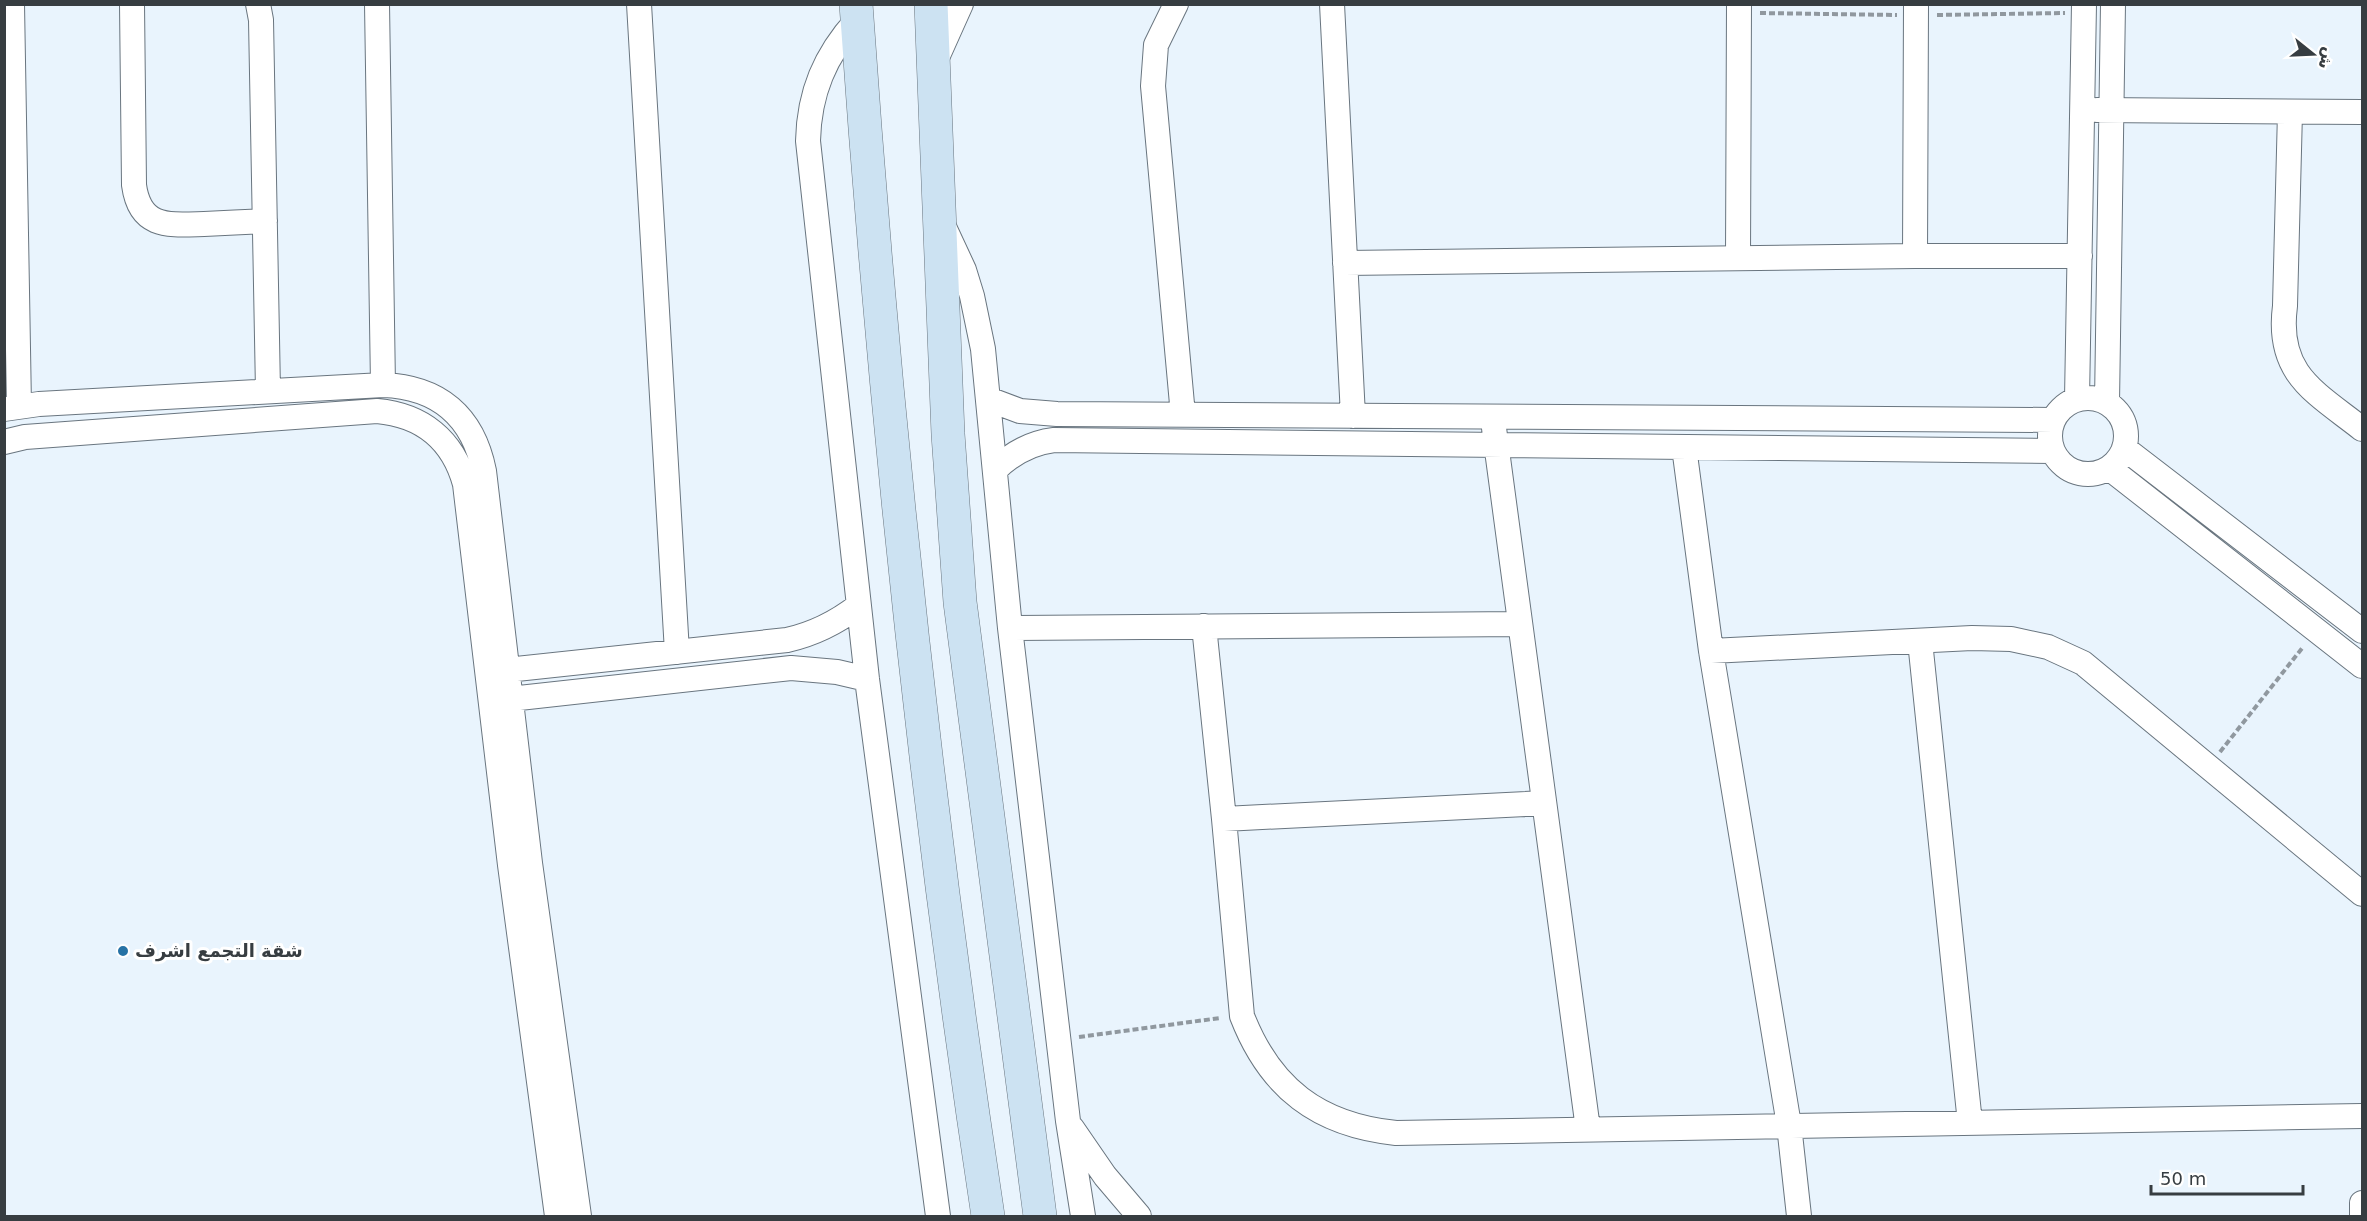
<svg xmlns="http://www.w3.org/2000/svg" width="2367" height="1221" viewBox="0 0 2367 1221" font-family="'DejaVu Sans',Vazirmatn,sans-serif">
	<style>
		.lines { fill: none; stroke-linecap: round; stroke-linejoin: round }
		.street-casing { stroke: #69757f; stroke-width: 26 }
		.secondary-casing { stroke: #69757f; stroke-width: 34 }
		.path { stroke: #90989f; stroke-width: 4; stroke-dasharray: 6 3; stroke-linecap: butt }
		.street { stroke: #fff; stroke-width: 24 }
		.secondary { stroke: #cce2f2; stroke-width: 33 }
		.poi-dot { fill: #2672a5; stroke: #fff; stroke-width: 2 }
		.labels { text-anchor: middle; stroke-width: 6; stroke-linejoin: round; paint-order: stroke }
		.poi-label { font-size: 18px; font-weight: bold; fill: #373d41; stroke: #fff; text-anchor: start }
	</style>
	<rect width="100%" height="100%" fill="#e9f4fd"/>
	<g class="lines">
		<defs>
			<path id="street" d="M12 4 19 406
				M132 4 134 185C140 229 169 225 204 224 224 223 245 222 265 221
				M258 4 261 20 268 391
				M377 4 383 385
				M639 4 677 652
				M1176 4 1156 45 1153 86 1183 415
				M1332 4 1353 416
				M857 20C825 55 809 93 808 141L867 679 938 1216
				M935 62 961 4
				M2097 110 2362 112
				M2290 112 2285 306C2276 374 2315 392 2362 429
				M944 227 964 270 972 296 983 349 1010 628 1068 1121 1083 1216
				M1915 256 1916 4
				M1738 258 1739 4
				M1345 263 1915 256H2080
				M2050 436a38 38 0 1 1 76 0a38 38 0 1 1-76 0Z
				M988 399 1020 411 1057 414 2053 420
				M2077 399 2084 4
				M2107 403 2113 4
				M4 409 39 404 383 385C439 387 473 416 484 471L530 863 579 1216
				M1494 428 1588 1129
				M4 442 25 437 377 411C422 415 453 440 465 484L510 865 557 1216
				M1684 447 1711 651 1789 1125 1799 1216
				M2124 448 2362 631
				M2109 468 2362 666
				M995 470C1012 453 1030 443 1054 440L2052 451
				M1204 626 1224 819 1242 1016C1270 1088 1318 1125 1396 1133L2362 1116
				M1010 628 1520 624
				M1920 641 1970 1123
				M1711 651 1972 638 2011 639 2048 647 2083 663 2362 894
				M507 670 787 640C814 634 836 623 858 606
				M510 699 791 668 837 672 867 679
				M1224 819 1544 803
				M1072 1128 1105 1176 1139 1216
				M2362 1216V1203"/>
			<path id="secondary" d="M856 4C884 410 927 814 988 1216
				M931 4 948 434 960 602 1040 1216"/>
		</defs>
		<use href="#street" class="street-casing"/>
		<use href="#secondary" class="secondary-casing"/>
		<path class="path" d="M1760 13 1897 15
			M1937 15 2065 13
			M2220 752 2303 647
			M1079 1037 1220 1018"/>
		<use href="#street" class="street"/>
		<use href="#secondary" class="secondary"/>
	</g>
	<circle class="poi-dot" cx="123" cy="951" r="6"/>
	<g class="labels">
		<g class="poi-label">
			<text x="135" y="957">شقة التجمع اشرف</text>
		</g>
	</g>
	<rect width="2367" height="1221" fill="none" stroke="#373d41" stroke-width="12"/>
	<g transform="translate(2313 54) rotate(108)" stroke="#ffffff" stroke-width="4.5" paint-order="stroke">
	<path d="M0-4.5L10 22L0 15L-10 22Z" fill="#373d41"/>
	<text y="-9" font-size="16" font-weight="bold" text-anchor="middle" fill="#373d41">ش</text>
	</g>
	<path d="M2151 1185v9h152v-9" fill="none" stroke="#373d41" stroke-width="3"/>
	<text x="2160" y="1185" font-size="18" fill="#373d41" stroke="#ffffff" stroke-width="4.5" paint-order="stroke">50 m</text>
</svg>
